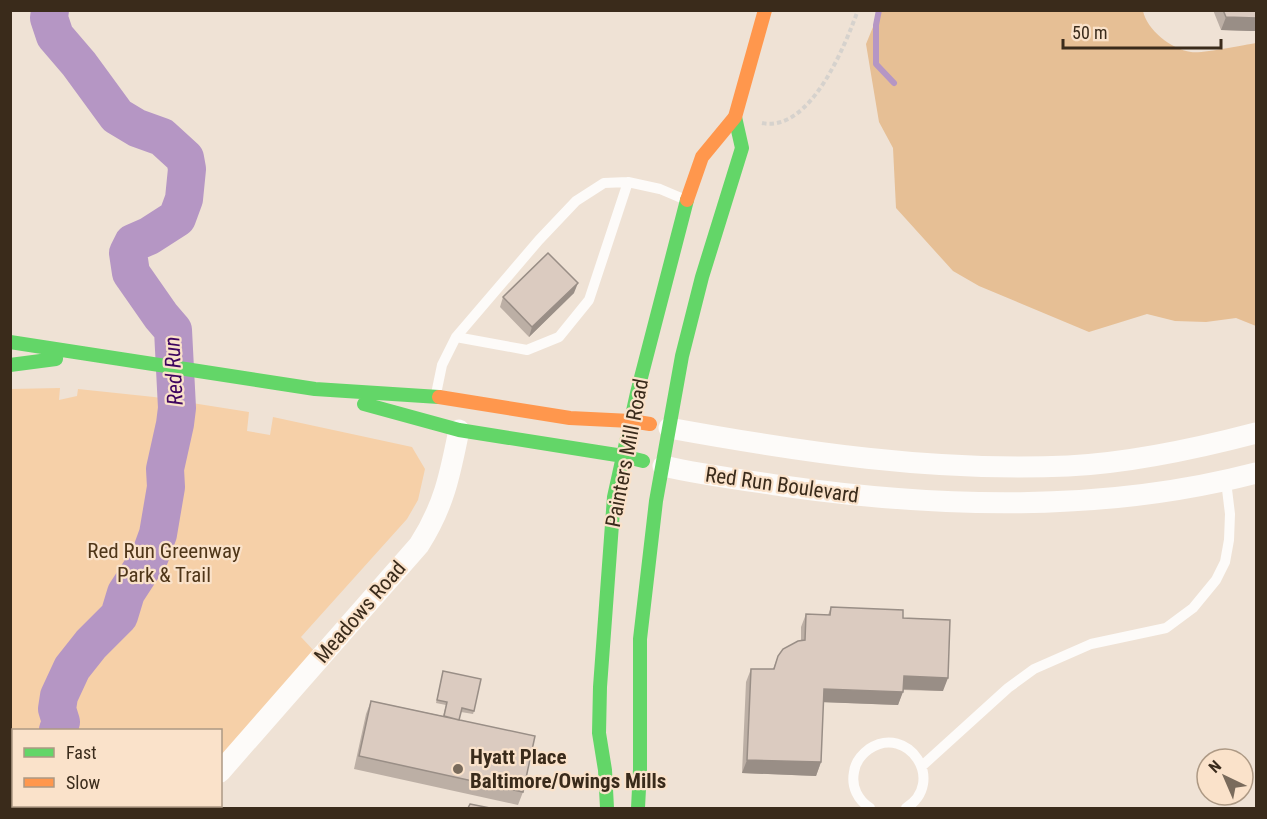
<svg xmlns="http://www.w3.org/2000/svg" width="1267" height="819" viewBox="0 0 1267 819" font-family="'Roboto Condensed',sans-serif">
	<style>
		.green { fill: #f6d0a8 }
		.forest { fill: #e6bf95 }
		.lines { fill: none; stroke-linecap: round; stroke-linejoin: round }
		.stream { stroke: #b596c4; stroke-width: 6 }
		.river { stroke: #b596c4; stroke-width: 38 }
		.path { stroke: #d6d2cd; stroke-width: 4; stroke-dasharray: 4.5 3; stroke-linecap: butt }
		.lane { stroke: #fdfbf9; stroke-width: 10 }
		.street { stroke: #fdfbf9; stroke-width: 21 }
		.fast { stroke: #63d668; stroke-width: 14 }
		.slow { stroke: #ff974d; stroke-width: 14 }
		.wall { fill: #bcafa5 }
		.shaded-wall { fill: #998e86 }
		.building { fill: #dbcbc0; stroke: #998e86; stroke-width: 1.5 }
		.poi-dot { fill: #796b5c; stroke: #fae2ca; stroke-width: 2 }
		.labels { text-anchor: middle; stroke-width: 4.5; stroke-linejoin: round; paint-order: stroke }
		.street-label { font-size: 21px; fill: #3a2b1b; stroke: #fae2ca }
		.park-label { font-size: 21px; fill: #4f3619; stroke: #fae2ca }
		.poi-label { font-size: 21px; font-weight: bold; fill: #3a2b1b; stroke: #fae2ca; text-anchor: start }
		.water-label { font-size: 22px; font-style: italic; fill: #3f055f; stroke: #fae2ca }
	</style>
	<rect width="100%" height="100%" fill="#efe2d5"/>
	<path class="green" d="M60 388 59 400 77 396 78 389 154 397 249 412 247 431 270 435 273 417 412 447 425 469 418 500 407 519 301 637 316 653 221 782 220 730H14V806H199L196 808H11L10 389Z"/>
	<path class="forest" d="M880 10 1143 11C1147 30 1171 49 1191 52 1202 54 1243 45 1256 43V326L1236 318 1206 322 1175 321 1147 314 1089 332 979 286 953 271 896 208 893 148 879 122 866 44Z"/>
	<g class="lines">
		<path class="stream" d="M879 10 876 25V64L894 83"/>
		<path class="river" d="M50 10 49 18 55 36 79 64 117 116 137 128 162 137 185 158 187 169 184 199 177 218 149 236 133 243 128 253 131 273 161 316 173 330 177 408 175 424 165 469 166 487 158 534 150 556 126 593 119 616 91 644 72 668 59 696 57 709 61 722 58 730
			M10 756 14 754"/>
		<path class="path" d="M762 123C810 133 845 46 858 10"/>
		<path class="lane" d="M456 337 527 350 559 337 589 300 628 182 660 189 686 200
			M436 394 442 365 456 337 539 240 576 201 604 183 628 182
			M922 766 1008 688 1034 669 1091 644 1166 628 1193 608 1216 580 1225 562 1229 540 1230 514 1226 481
			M870 808C858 800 851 787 854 772 855 763 861 755 869 749 908 723 947 782 906 808"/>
		<path class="street" d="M669 428C801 452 933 472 1068 466 1131 463 1195 449 1256 433
			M663 466C703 475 743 480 783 486 939 508 1103 513 1256 473
			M220 772 419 545C444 506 450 475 459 430
			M186 808 189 806"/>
		<path class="fast" d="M10 342 315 389 439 397
			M10 365 56 359
			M364 404 459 430 623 456 643 461
			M607 808 605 770 599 733 600 687 614 497 637 393 687 200
			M638 808 640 769V639L656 501 682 356 702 277 742 148 735 117"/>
		<path class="slow" d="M687 200 702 157 735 117 765 10
			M439 397 570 418 631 421 650 424"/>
	</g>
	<path class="wall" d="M1213 10H1257V31H1251L1221 30Z
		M574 293 529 337 500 307 503 297Z
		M831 607 903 618 943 691 903 690 898 705 823 702 821 762 816 776 742 773 746 682 751 669H773L778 656 801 641V627L806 614 828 615Z
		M443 671 474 711 473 714 461 712 459 720 523 792 518 805 354 769 366 714 371 701 443 716 446 705 436 703Z"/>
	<path class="shaded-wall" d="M1226 17 1257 18V31H1251L1221 30Z
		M578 283 574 293 529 337 532 327Z
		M904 676 948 678 943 691 899 689Z
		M824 689 903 692 898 705 819 702Z
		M747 760 821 762 816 776 742 773Z"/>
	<path class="building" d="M1223 10H1257V18L1226 17Z
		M548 253 578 283 532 327 503 297Z
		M831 607 903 610V618L950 620 948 678 904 676 903 692 824 689 821 762 747 760 751 669H774L778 656 783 649 798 641 805 640 806 614 830 615Z
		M443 671 481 679 474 711 462 708 459 720 444 716 447 702 437 700Z
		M371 701 535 736 523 792 359 756Z
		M470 804 490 808H468Z"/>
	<circle class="poi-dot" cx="458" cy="769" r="6"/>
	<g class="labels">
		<g class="street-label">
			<text transform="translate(627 453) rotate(-79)" y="7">Painters Mill Road</text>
			<text transform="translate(782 485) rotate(8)" y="7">Red Run Boulevard</text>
			<text transform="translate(360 612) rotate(-49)" y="7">Meadows Road</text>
		</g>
		<g class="park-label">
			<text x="164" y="558">Red Run Greenway<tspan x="164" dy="24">Park &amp; Trail</tspan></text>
		</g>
		<g class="poi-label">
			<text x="470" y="764">Hyatt Place<tspan x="470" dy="24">Baltimore/Owings Mills</tspan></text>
		</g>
		<g class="water-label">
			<text transform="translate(173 371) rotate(-93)" y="8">Red Run</text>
		</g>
	</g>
	<rect width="1267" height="819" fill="none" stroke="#3a2b1b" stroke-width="24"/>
	<rect x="12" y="729" width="210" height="78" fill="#fae2ca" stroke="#ad9984" stroke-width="1.5"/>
	<rect x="24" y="748" width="30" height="9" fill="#63d668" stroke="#ad9984" stroke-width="1.5"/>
	<text x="66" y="759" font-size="18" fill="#3a2b1b">Fast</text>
	<rect x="24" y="778" width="30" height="9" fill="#ff974d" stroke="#ad9984" stroke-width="1.5"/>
	<text x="66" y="789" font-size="18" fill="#3a2b1b">Slow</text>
	<g transform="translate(1225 777) rotate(316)"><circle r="28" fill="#fae2ca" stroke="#ad9984" stroke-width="1.5"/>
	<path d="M0-4.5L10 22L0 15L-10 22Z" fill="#796b5c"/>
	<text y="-9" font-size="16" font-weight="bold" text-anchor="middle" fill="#3a2b1b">N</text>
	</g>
	<path d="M1063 39v9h158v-9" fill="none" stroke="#3a2b1b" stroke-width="3"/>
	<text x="1072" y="39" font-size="18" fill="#3a2b1b" stroke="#fae2ca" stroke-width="4.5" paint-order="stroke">50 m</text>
</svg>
